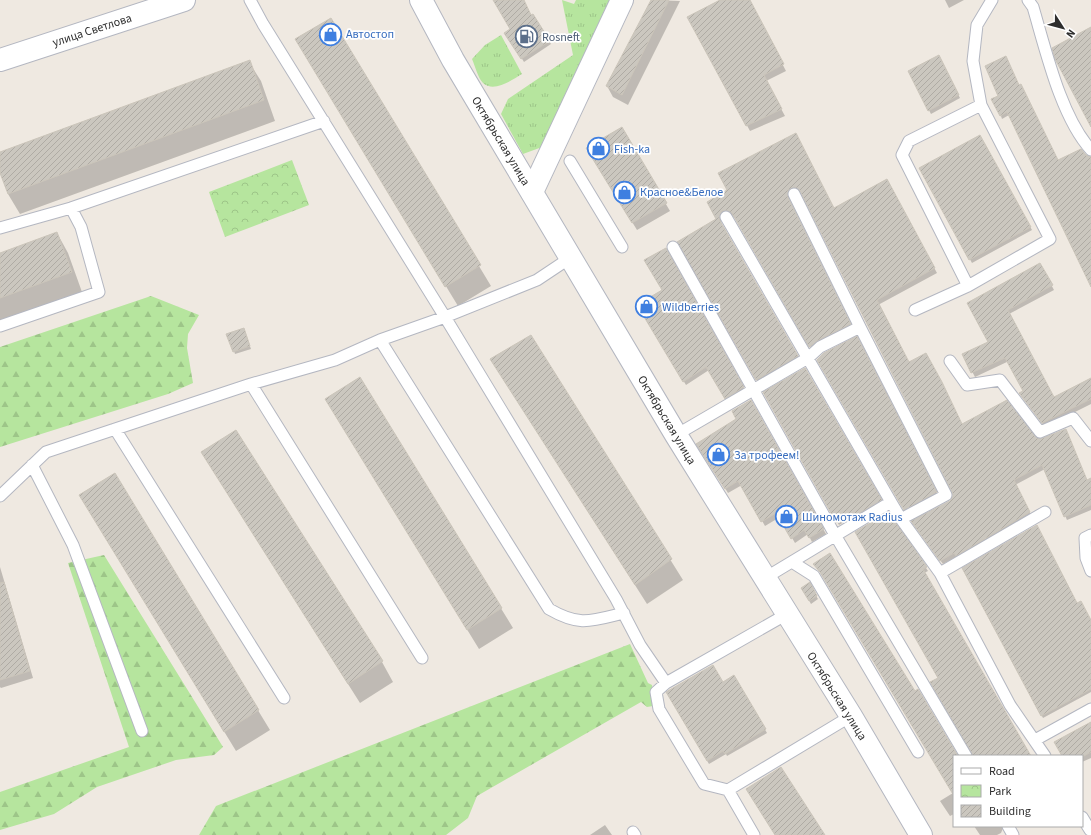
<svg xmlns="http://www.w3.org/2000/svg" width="1091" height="835" viewBox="0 0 1091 835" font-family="'Source Sans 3',sans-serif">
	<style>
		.grass { fill: url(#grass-tufts) }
		.forest { fill: url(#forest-firs) }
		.park { fill: url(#park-crowns) }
		.shadow { fill: #0003 }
		.building { fill: url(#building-hatch); stroke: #cbc5ba }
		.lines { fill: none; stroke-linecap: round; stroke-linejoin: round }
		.lane-casing { stroke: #b4b7c1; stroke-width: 13 }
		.street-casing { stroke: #b4b7c1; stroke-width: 24 }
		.secondary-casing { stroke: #b4b7c1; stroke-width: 24 }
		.lane { stroke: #fff; stroke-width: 11 }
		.street { stroke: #fff; stroke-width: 22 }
		.secondary { stroke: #fff; stroke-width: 22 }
		.labels { text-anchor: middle; stroke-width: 3.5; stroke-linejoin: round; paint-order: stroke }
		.street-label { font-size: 12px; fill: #2e2e2e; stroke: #fff }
		.shop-label { font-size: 12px; fill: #366cbe; stroke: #fff; text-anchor: start }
		.service-label { font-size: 12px; fill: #4e5e75; stroke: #fff; text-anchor: start }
	</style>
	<defs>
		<pattern id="grass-tufts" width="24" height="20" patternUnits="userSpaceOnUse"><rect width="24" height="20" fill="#b6e59e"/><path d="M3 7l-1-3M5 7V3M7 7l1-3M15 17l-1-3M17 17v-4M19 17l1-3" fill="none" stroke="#9dc588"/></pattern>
		<pattern id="forest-firs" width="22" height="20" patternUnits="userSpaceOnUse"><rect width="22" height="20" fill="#b6e59e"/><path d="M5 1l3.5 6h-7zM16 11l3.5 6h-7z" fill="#9dc588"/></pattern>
		<pattern id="park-crowns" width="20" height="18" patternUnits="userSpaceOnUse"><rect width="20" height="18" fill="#b6e59e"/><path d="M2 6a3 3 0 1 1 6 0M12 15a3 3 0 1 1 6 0" fill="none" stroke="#9dc588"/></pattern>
		<pattern id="building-hatch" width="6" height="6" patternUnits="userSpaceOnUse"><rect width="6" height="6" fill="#cbc7bf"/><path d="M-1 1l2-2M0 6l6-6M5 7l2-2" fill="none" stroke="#afaba4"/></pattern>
	</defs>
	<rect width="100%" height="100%" fill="#efe9e1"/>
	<path class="grass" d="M562 0 574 4 576 0H613L542 147 523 154 501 114 508 99 573 55Z
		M501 35 522 74C512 80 494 93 483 83 478 78 475 66 472 59L485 45Z"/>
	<path class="forest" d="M151 296 199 315 188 334 187 348 193 383 168 394 0 447V347Z
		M104 555 223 747 214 755 176 760 97 787 54 814 0 830V792L129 747 68 563Z
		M630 644 648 683 652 685 653 706 647 707 641 702 477 796 468 818 446 835H199L216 806Z"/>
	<path class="park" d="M292 160 309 205 225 237 209 192Z"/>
	<path class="shadow" d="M494 0H523L531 17 533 15 551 44 524 62 506 33 511 30Z
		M652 0 680 1 628 105 613 97 607 86Z
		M721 0H749L786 71 766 81 785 116 750 131 688 17Z
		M945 0H964L949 8Z
		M330 19 491 286 458 306 308 59Z
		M939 57 960 98 931 114 909 72Z
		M249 62 261 81 275 121 20 214 8 194 0 171V153Z
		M1019 87 1058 161 1091 185V284L1009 115 1002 119 1001 116Z
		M621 128 670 211 637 230 587 148Z
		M796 134 834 209 886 180 937 273 878 305 908 363 962 425 1037 439 1087 481 1091 480V510L1067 520 1045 469 1015 485 1032 517 943 564 915 526 950 502 953 499V492L801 192H793L789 198 790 202 852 328 813 351 736 218 729 214 724 215 721 221 722 226 800 360 759 384 679 242 717 220 728 190Z
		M980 136 1032 230 972 263 921 169Z
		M57 233 68 253 82 292 0 322V254Z
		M666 249 745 391 727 401 709 370 686 385 638 306 663 291Z
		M1040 264 1054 290 1009 314 1054 398 1091 379V404L1045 427 1023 398 1025 392 1009 361 975 377 963 354 989 343 968 304Z
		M245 332 251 349 235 354 234 351Z
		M531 337 683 580 647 604 492 360Z
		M857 338 938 496 906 512 818 360Z
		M805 369 882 503 850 522 849 519 839 525 764 393Z
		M360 379 513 628 479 649 338 419Z
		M750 401 826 534 812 542 808 534 795 543 780 517 765 526 742 485 728 493 698 444 738 419Z
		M202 453 382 662 393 682 360 703Z
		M114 474 270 730 236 751 92 515Z
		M888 513 926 568 928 571 924 573 1030 756H973L939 678Z
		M814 564 915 693 957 756H954V814L950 816 940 801 953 793 823 576Z
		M0 567 33 678 1 688 0 687Z
		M964 569 1077 604 1091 622V692L1043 718Z
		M809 584 818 599 811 604 802 588Z
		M733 676 767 733 727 756 726 754 709 764 667 693 722 683Z
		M1091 723V758L1082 762V756H1063Z
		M605 825 612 835H590Z
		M974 826H1004L1001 833 997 835H980Z"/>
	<path class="building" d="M493 0H524L531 15 533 14 550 41 521 59 504 33 510 29Z
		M651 0H669L622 95 606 86Z
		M720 0H750L784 64 764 75 782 109 746 126 687 17Z
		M331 18 481 265 445 287 295 39Z
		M1091 27V127L1055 59 1052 48Z
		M939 55 959 95 928 111 908 71Z
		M1006 56 1019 85 1021 84 1058 160 1081 149 1086 155 1091 157V287L1007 112 1000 116 991 99 998 96 985 66Z
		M250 60 264 100 8 194 0 173V152Z
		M622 127 667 203 632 223 586 148Z
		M796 133 834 208 887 179 935 268 877 300 909 362 926 353 942 382 962 424 1007 400 1037 438H1043L1066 429 1087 480 1091 478V505L1064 517 1042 465 1014 480 1030 512 956 556 954 553 940 561 911 521 950 501 953 496 952 492 800 191 795 187 788 190V197L851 324 817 341 809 347 732 213 726 210 722 211 719 217 720 221 798 356 756 380 677 242 716 219 707 202 727 190 718 173Z
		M980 135 1031 227 969 260 919 168Z
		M57 232 72 272 0 298V253Z
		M666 248 744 387 725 399 706 367 683 382 637 305 662 290 644 260Z
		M1040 263 1053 285 1008 310 1054 397 1091 378V399L1042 423 1019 393 1023 391 1005 358 971 373 962 354 988 342 967 303Z
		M244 328 250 346 233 352 226 334Z
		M531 335 672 559 635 585 490 359Z
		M857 336 937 492 904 510 817 360 824 353Z
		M805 368 882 500 848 520 846 517 836 522 763 392Z
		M360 377 502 608 467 630 325 399Z
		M751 400 824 529 809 538 804 530 791 539 776 513 761 522 738 481 725 489 696 444 736 419 732 411Z
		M236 430 383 661 348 684 201 452Z
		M115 473 259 710 224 732 79 495Z
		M889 512 927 567 923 569 1031 756H973L930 682 938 678 855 532Z
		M1037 525 1077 603 1081 601 1091 620V689L1041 716 962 568Z
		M830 553 915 691 918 689 958 756H954V796L820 572 813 564Z
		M4 582 30 671 0 680V583Z
		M810 582 817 596 809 601 801 588Z
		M713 665 723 682 734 675 766 729 725 754 723 751 707 761 666 692Z
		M1091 722V752L1084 756H1062L1054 742Z
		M781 767 825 835H775L746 789Z"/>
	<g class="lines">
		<defs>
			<path id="lane" d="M250 0 263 24 445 317 616 599 640 645 666 683
				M1028 0 1033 7C1046 51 1061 117 1091 150
				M981 105 909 141 902 155 968 286 1050 239 981 105 973 61 977 25 992 0
				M570 161 622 247
				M794 194 860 327
				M726 217 891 502
				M0 228 71 208 324 121
				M673 247 835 535 966 756
				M915 310 968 286
				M0 326 99 292 81 227 71 208
				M380 340 549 609C580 627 591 621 624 613
				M950 361 967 385 1000 380 1040 432 1073 418 1091 441
				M251 384 422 658
				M115 429 284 698
				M676 435 808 358 820 347 860 327 946 495 901 519
				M32 465 73 545 142 731
				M0 496 46 452 251 384 335 360 380 340 445 317 537 280 570 258
				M1091 535 1085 538 1086 558 1091 571
				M792 562 814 576 918 752
				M940 573 1045 512
				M765 578 891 502 901 519 940 573 1010 705 1045 756
				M1035 740 1091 709
				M728 790 704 784 659 709 656 692 666 683 787 614
				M1082 817 1090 830
				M1008 826 1013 835
				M633 832 635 835
				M754 835 728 790 851 716"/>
			<path id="street" d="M532 192 622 0"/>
			<path id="secondary" d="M421 0 453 60 676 435 851 716 921 835
				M0 60 184 0"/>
		</defs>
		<use href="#lane" class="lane-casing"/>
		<use href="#street" class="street-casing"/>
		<use href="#secondary" class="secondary-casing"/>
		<use href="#lane" class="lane"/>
		<use href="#street" class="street"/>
		<use href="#secondary" class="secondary"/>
	</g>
	<defs>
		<symbol id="shop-ring" viewBox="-11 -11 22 22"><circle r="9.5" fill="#fff" stroke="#3f7fe0" stroke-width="1.5"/><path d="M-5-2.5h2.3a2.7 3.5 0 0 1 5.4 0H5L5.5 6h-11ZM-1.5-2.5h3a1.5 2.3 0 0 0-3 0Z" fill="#3f7fe0"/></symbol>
		<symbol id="fuel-ring" viewBox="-11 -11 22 22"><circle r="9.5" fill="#fff" stroke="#5c6f8a" stroke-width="1.5"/><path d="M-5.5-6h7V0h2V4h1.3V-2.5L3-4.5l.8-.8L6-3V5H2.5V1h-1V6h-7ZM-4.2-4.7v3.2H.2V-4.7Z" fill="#5c6f8a"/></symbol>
	</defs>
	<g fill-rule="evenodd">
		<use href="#shop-ring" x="318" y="22" width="25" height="25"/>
		<use href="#fuel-ring" x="514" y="24" width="25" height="25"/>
		<use href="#shop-ring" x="586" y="136" width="25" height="25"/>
		<use href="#shop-ring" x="612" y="180" width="25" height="25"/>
		<use href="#shop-ring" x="634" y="294" width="25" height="25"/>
		<use href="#shop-ring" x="706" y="442" width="25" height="25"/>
		<use href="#shop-ring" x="774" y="504" width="25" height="25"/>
	</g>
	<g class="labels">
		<g class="street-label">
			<text transform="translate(92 30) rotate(-18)" y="4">улица Светлова</text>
			<text transform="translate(501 141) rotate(59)" y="4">Октябрьская улица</text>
			<text transform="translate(667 420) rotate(59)" y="4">Октябрьская улица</text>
			<text transform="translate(837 696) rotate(58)" y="4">Октябрьская улица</text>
		</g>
		<g class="shop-label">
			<text x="346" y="38">Автостоп</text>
			<text x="614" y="153">Fish-ka</text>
			<text x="640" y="196">Красное&amp;Белое</text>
			<text x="662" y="311">Wildberries</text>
			<text x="734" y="459">За трофеем!</text>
			<text x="802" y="521">Шиномотаж Radius</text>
		</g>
		<g class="service-label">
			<text x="542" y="41">Rosneft</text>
		</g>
	</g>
	<rect x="953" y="755" width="130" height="72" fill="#ffffff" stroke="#ababab"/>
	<rect x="961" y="768" width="20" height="6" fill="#ffffff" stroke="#ababab"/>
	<text x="989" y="775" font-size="12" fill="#2e2e2e">Road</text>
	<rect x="961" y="785" width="20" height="12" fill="url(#park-crowns)" stroke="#ababab"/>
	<text x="989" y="795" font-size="12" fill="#2e2e2e">Park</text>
	<rect x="961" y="805" width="20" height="12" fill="url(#building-hatch)" stroke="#ababab"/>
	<text x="989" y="815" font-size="12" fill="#2e2e2e">Building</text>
	<g transform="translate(1063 28) rotate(126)" stroke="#ffffff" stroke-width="3" paint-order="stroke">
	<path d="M0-3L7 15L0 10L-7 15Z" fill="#2e2e2e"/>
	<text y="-6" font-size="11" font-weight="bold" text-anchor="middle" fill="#2e2e2e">N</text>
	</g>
</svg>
